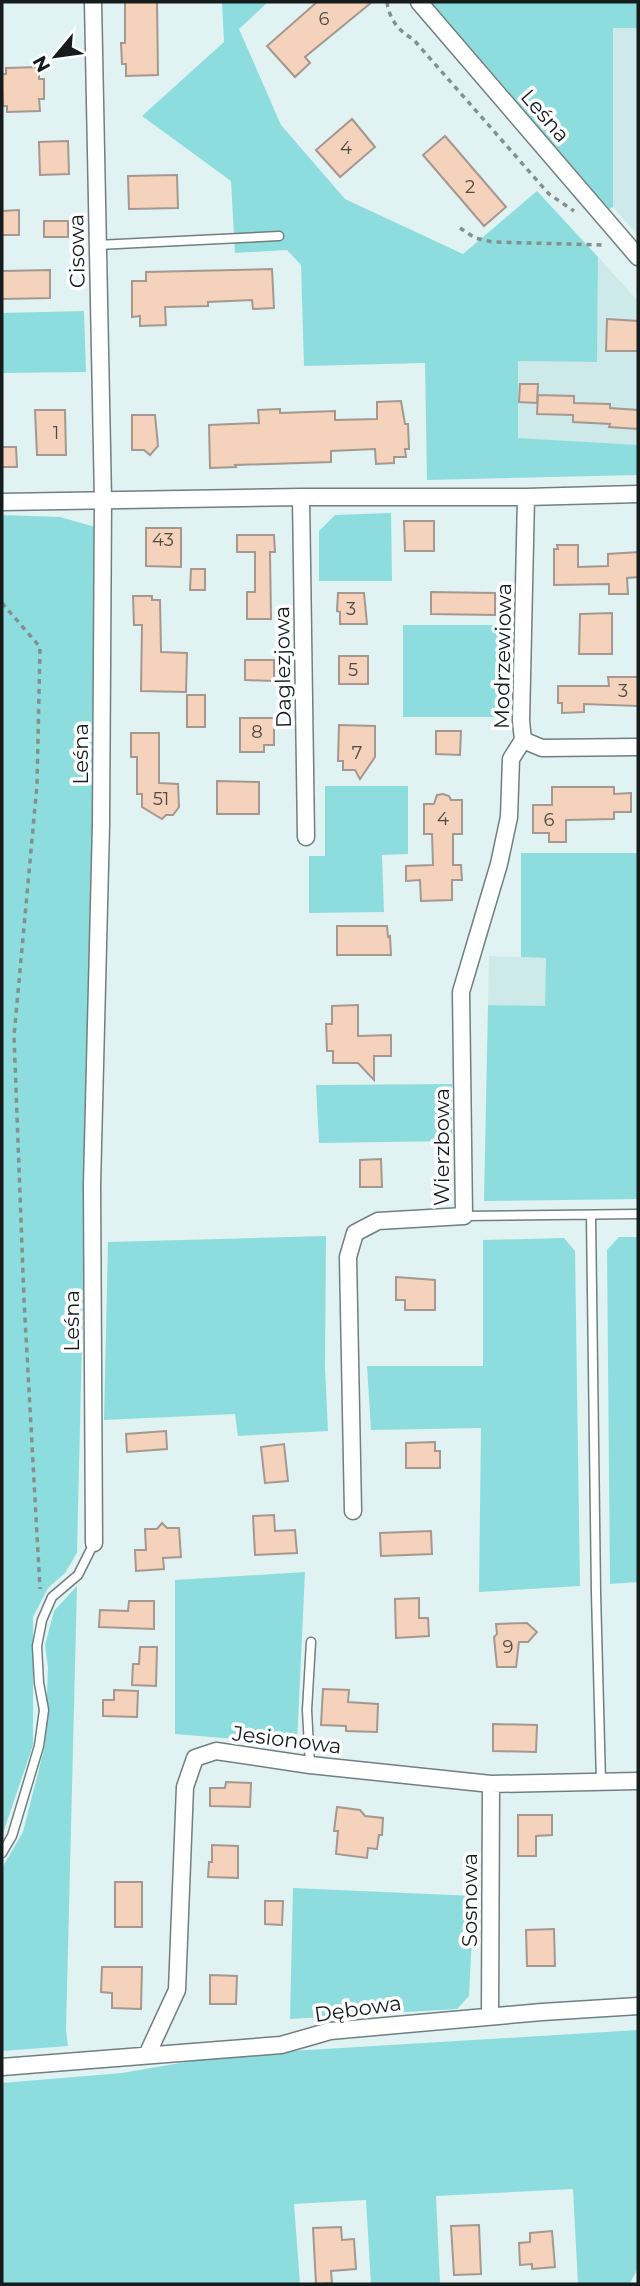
<svg xmlns="http://www.w3.org/2000/svg" width="640" height="2286" viewBox="0 0 640 2286" font-family="Montserrat,sans-serif">
	<style>
		.built { fill: #cde9e9 }
		.green { fill: #8dddde }
		.building { fill: #f5d2bb; stroke: #a49890; stroke-width: 2 }
		.lines { fill: none; stroke-linecap: round; stroke-linejoin: round }
		.lane-casing { stroke: #707f7f; stroke-width: 11 }
		.street-casing { stroke: #707f7f; stroke-width: 19 }
		.path { stroke: #849090; stroke-width: 3.5; stroke-dasharray: 5 5; stroke-linecap: butt }
		.lane { stroke: #fff; stroke-width: 8 }
		.street { stroke: #fff; stroke-width: 16 }
		.labels { text-anchor: middle; stroke-width: 7; stroke-linejoin: round; paint-order: stroke }
		.number-label { font-size: 18px; fill: #4e4a44 }
		.street-label { font-size: 21px; fill: #161c1c; stroke: #fff }
	</style>
	<rect width="100%" height="100%" fill="#e1f2f2"/>
	<path class="built" d="M613 27 638 28V235L613 207Z
		M598 257 638 301V445L518 438V361L597 362Z
		M489 956 546 958 545 1007 488 1005Z"/>
	<path class="green" d="M222 2H268L239 29 281 125 345 199 463 254 537 191 598 257 597 362 518 361V438L638 445V475L427 480 425 363 304 366 301 265 287 250 235 253 231 181 142 116 224 42Z
		M431 2H638V28H613V207L609 209Z
		M84 311 86 372 2 373V313Z
		M391 513 392 581H319V531L335 515Z
		M2 515 60 517 95 527V782L77 1553 65 1573 48 1588 33 1617V1745L2 1836Z
		M403 625H506V717H403Z
		M325 786H408V854L382 855 384 912 309 913V856H325Z
		M521 853H638V1199L484 1201 488 1005 545 1006 546 958 521 957Z
		M452 1084V1141L319 1143 316 1085Z
		M326 1236 325 1367 328 1431 238 1436 235 1414 104 1420 108 1242Z
		M619 1237H638V1582L610 1584 607 1250Z
		M564 1238 575 1251 580 1586 479 1592 481 1428 371 1430 367 1366H483V1240Z
		M305 1572 297 1744 175 1734V1580Z
		M77 1586 66 2030 68 2046 2 2051V1868L23 1832 45 1745 48 1668 45 1645 54 1611Z
		M293 1888 474 1896 469 1996 457 2009 290 2019Z
		M638 2030V2268L630 2283 578 2284 573 2189 436 2196 440 2284H371L366 2200 294 2204 300 2284H2V2083L122 2073 227 2055Z"/>
	<path class="building" d="M125 2H157L158 75 126 76V64H122L121 43H125Z
		M317 2H372L305 57 310 63 295 77 267 46Z
		M39 67V79H44V99H39L40 111 7 112V106H3L2 90V74H6V68Z
		M352 119 375 147 340 177 316 150Z
		M445 136 506 207 484 226 423 155Z
		M68 141 69 174 40 175 39 142Z
		M177 175 178 208 129 209 128 176Z
		M19 210V235H2V211Z
		M44 221H68V237H44Z
		M272 269 274 308 253 309 252 300 208 302V306L165 307 166 325 140 326V316L132 317V281H146V272Z
		M50 270V298L2 299V271Z
		M607 319 638 321V351H606Z
		M520 384H538L537 403 519 402Z
		M538 395 574 396V403L610 404V408L638 410V429L609 427 610 424 573 422V415L537 414Z
		M401 401 405 424H408L409 449H405L406 457H394V463L376 464 375 449 331 451V462L235 465 236 467 210 468 209 425 259 423 258 410 280 409V413L335 411V420L377 419V402Z
		M35 410H65L66 455H37Z
		M132 415H155L158 446 150 455 144 450H132Z
		M2 447H16L17 467H2Z
		M404 521H434V551H405Z
		M146 528H181V567L146 566Z
		M237 535H274L275 552H270L271 619H247V592H255V552H237Z
		M557 545H578V567L608 566V554L638 552V577L627 578 628 594H609V584L554 585V549H558Z
		M191 569H205V590H190Z
		M431 592 495 593V615L431 614Z
		M338 593H364L367 624H340V612L337 611Z
		M133 596H152V600H160L161 652 187 653 186 692 141 691 142 625H134Z
		M612 613V654H579L580 614Z
		M339 656H368V684H339Z
		M245 660H274V681L245 680Z
		M608 677H638V706L584 704V712L562 713V703H558V686H609Z
		M187 695H205V727H187Z
		M240 718H274V745H264V752H240Z
		M339 725 375 726V757L360 779 355 770H343V761H338Z
		M436 731H461L460 755 436 754Z
		M131 733H159V783L178 784 179 807 173 815H166L162 819 142 807V794H137V757H131Z
		M217 781 259 782V814H217Z
		M552 787H614V794L631 793V812H614V819L566 820V842H549V833H533V805H552Z
		M443 794 449 796 451 800H462V834H453V865H461L462 880H452V900L421 901 420 880 406 881V866L433 865 432 834H424V804H434L437 795Z
		M337 926H387L388 937 390 936 391 955H337Z
		M358 1005V1036L391 1035V1056H374V1080L358 1063H333V1051H327L326 1024H332V1006Z
		M381 1159 382 1187H360V1160Z
		M396 1277 435 1280V1310H405V1300H396Z
		M166 1431 167 1449 127 1452 126 1434Z
		M435 1442V1451H440V1468H406V1443Z
		M284 1444 288 1481 265 1483 261 1447Z
		M274 1515 275 1531 295 1530 297 1553 255 1555 253 1516Z
		M162 1523 167 1528H179L181 1557 163 1558 164 1569 136 1571 135 1550H146L145 1529H157Z
		M431 1531 432 1554 381 1556 380 1533Z
		M419 1598V1618H428L429 1636 396 1638 395 1599Z
		M129 1601H154V1629L99 1627 100 1610 128 1611Z
		M527 1623 537 1632 528 1642H519L516 1667H497L494 1637 497 1634 496 1624Z
		M140 1647H157L156 1686 132 1685 133 1664H139Z
		M323 1689 349 1690 348 1702 378 1704 377 1732 346 1731V1726L321 1725Z
		M114 1690 138 1691 137 1717 103 1716V1700H114Z
		M493 1724 537 1725 536 1752 493 1751Z
		M226 1782 251 1783 250 1807 210 1806V1788H225Z
		M337 1807 360 1810 365 1816 383 1818 382 1835H379L377 1849 368 1848 367 1858 336 1854 338 1831H334Z
		M518 1815H552V1835L536 1836V1856H518Z
		M212 1845 238 1846V1878L208 1877 209 1862H212Z
		M115 1882H142V1927H115Z
		M265 1901H283L282 1925 265 1924Z
		M554 1929 555 1966H527L526 1930Z
		M102 1967H142L141 2009 112 2008V1993L101 1992Z
		M210 1975 237 1976 236 2004H210Z
		M479 2225 481 2274 454 2275 451 2226Z
		M341 2227 342 2240 354 2239 356 2269 331 2271 332 2283 316 2284 313 2228Z
		M552 2231 555 2267 532 2269V2264L520 2265 519 2243 530 2242V2233Z"/>
	<g class="lines">
		<defs>
			<path id="lane" d="M97 245 279 236
				M464 1216 638 1214
				M591 1216 596 1593 601 1782
				M310 1765 307 1710 311 1642
				M2 1853 12 1836 39 1746 44 1710 39 1683 37 1646 42 1620 52 1597 78 1575 94 1543"/>
			<path id="street" d="M93 2 103 500 101 825 92 1185 94 1543
				M419 2 638 257
				M301 497 306 837
				M2 502 301 497H526L638 494
				M523 740 521 721 526 497
				M523 740 542 748 638 747
				M353 1511 348 1257 355 1233 378 1221 464 1216 461 992 499 864 509 817 511 759 523 740
				M490 2016 491 1784
				M147 2055 177 1990 185 1787 195 1758 216 1751 310 1765 491 1784 638 1781
				M2 2067 281 2045 330 2031 542 2012 638 2006"/>
		</defs>
		<use href="#lane" class="lane-casing"/>
		<use href="#street" class="street-casing"/>
		<path class="path" d="M387 2C389 18 398 31 413 39L549 194 574 211
			M460 228 475 238 493 242 604 245
			M2 603 40 647 37 785 14 1036 24 1300 40 1589"/>
		<use href="#lane" class="lane"/>
		<use href="#street" class="street"/>
	</g>
	<g class="labels">
		<g class="number-label">
			<text x="324" y="25">6</text>
			<text x="346" y="154">4</text>
			<text x="470" y="193">2</text>
			<text x="56" y="439">1</text>
			<text x="163" y="546">43</text>
			<text x="351" y="615">3</text>
			<text x="353" y="676">5</text>
			<text x="623" y="697">3</text>
			<text x="257" y="738">8</text>
			<text x="357" y="759">7</text>
			<text x="161" y="805">51</text>
			<text x="443" y="825">4</text>
			<text x="549" y="826">6</text>
			<text x="508" y="1653">9</text>
		</g>
		<g class="street-label">
			<text transform="translate(545 116) rotate(49)" y="7">Leśna</text>
			<text transform="translate(77 251) rotate(-91)" y="7">Cisowa</text>
			<text transform="translate(503 656) rotate(-89)" y="7">Modrzewiowa</text>
			<text transform="translate(283 667) rotate(-91)" y="7">Daglezjowa</text>
			<text transform="translate(81 754) rotate(-90)" y="7">Leśna</text>
			<text transform="translate(442 1147) rotate(-90)" y="7">Wierzbowa</text>
			<text transform="translate(72 1321) rotate(-90)" y="7">Leśna</text>
			<text transform="translate(287 1740) rotate(7)" y="7">Jesionowa</text>
			<text transform="translate(470 1900) rotate(-90)" y="7">Sosnowa</text>
			<text transform="translate(358 2009) rotate(-8)" y="7">Dębowa</text>
		</g>
	</g>
	<rect width="640" height="2286" fill="none" stroke="#161c1c" stroke-width="7"/>
	<g transform="translate(56 56) rotate(241)" stroke="#ffffff" stroke-width="5" paint-order="stroke">
	<path d="M0-5L12 26L0 18L-12 26Z" fill="#161c1c"/>
	<text y="-10" font-size="19" font-weight="bold" text-anchor="middle" fill="#161c1c">N</text>
	</g>
</svg>
